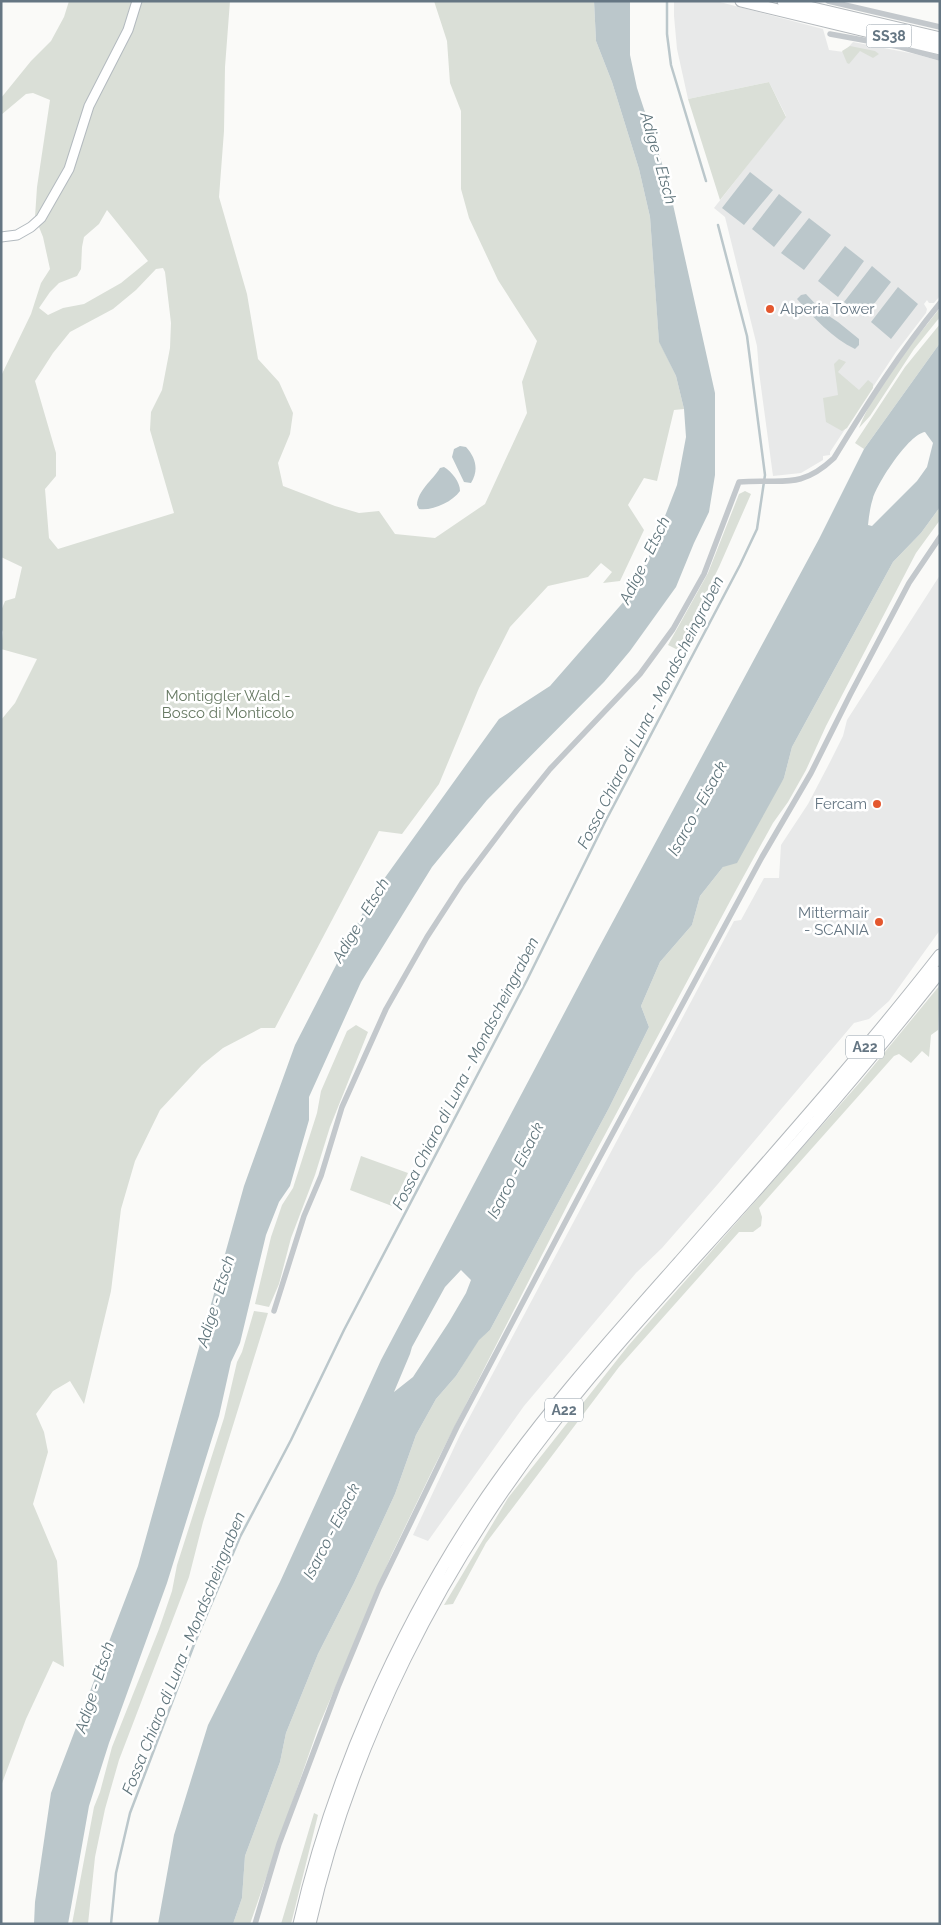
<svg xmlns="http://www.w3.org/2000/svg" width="941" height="1925" viewBox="0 0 941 1925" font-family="Raleway,sans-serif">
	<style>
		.built { fill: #e8e9e9 }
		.green { fill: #dadfd7; fill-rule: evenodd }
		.water { fill: #bbc7cb; fill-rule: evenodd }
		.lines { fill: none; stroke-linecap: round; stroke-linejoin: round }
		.stream { stroke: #bbc7cb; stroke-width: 2.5 }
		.secondary-casing { stroke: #b3babf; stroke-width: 11 }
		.highway-casing { stroke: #b4b9bd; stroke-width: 13 }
		.street { stroke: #c3c8cc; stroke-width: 5.5 }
		.secondary { stroke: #fff; stroke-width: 9 }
		.highway { stroke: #fff; stroke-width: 11 }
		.poi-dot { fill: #e4572e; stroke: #fff; stroke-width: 2 }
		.labels { text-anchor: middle; stroke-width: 5; stroke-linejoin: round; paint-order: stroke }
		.shield { fill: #fff; stroke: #939fa8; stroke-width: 1 }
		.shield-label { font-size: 14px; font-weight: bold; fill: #657683 }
		.poi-label { font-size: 15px; fill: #657683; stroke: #fff; text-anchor: end }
		.park-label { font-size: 15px; fill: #687a64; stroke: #fff }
		.water-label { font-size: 16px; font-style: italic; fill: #60757c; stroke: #fff }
	</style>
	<rect width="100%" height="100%" fill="#fafaf8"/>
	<path class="built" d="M674 1H716L823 29 829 50 844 52 853 42 915 54 940 61V296L934 303H929L927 300 924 304 927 309 926 313 896 352 830 452V455L823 456V460L801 473 773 476 759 372 757 346 725 217 714 208 786 116 769 82 688 99 677 49 674 16Z
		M940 575V930L889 1001 869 1019 854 1023 717 1185 662 1248 636 1273 524 1406 428 1541 413 1535 460 1435 734 921 741 920 764 878H779L781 845 808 804 830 762 843 736 847 720Z"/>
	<path class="green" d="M69 1H230L225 67 224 131 219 197 247 294 258 359 279 382 293 413 290 434 278 463 283 486 335 506 359 513 379 511 395 534 435 538 485 504 527 413 522 382 537 341 498 280 469 218 461 189V111L450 83 447 41 434 1H594L596 41 612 82 639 169 650 217 659 341 676 376 684 409 674 410 657 481 644 478 628 505 644 530 620 581 603 583 612 572 601 563 588 577 548 586 510 627 479 688 439 784 402 834 379 831 275 1028H261L223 1048 202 1065 160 1110 135 1161 121 1209 111 1291 84 1404 70 1381 53 1391 36 1414 44 1432 48 1452 33 1504 57 1561 64 1667 53 1661 26 1719 1 1786V720L15 703 37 659 1 649 3 632 1 628V611L5 601 15 598 22 567 1 557V376L31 314 41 283 50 269 43 237 35 217 37 187 50 100 33 93 26 94 1 115V98L31 61 51 41 64 17ZM107 210 148 261 121 283 84 304 63 308 48 315 39 308 50 292 59 283 77 276 81 269 82 247 84 237 99 224ZM163 268 165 272 171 323 170 348 162 390 151 412 150 430 174 513 58 549 49 538 45 489 56 476V453L35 381 53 353 70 332 113 309 136 290 156 269Z
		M850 46 875 51 879 54 873 58 860 51 849 64 847 63 842 51Z
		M769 82 786 117 720 200 688 99Z
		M940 308V317L914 349 870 416 859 428C875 387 913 342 940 308Z
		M940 324V343L864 449 855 443 905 367Z
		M839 359 846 362 838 372 859 390 868 380 873 384V388L847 428 842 431 826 422 823 398 838 395 834 364Z
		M745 491 751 494 719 567 678 650 668 645 708 573 739 494Z
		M940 507V520L916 553 826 726 806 770 788 802 773 823 735 892 571 1198 434 1467 391 1556 318 1728 250 1924H233L242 1898 245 1856 280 1762 286 1733 318 1654 354 1583 395 1494 416 1435 436 1399 456 1376 479 1339 490 1330 609 1108 649 1027 641 1006 660 962 692 925 700 896 723 867 784 778 792 747 893 562 921 533Z
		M940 985 938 1030 931 1035 929 1057 922 1051 911 1063 899 1054 894 1056 759 1208 762 1217 761 1226 753 1232H739L619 1367 486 1543 453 1604 444 1605 508 1498 628 1346 861 1081Z
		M356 1025 368 1032 330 1127 315 1175 291 1238 279 1284 269 1307 255 1304 271 1237 282 1205 293 1188 317 1113 321 1091 347 1031Z
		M361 1156 408 1173 392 1206 350 1190Z
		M254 1311 268 1313 203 1522 189 1577 119 1760 105 1809 95 1857 88 1924H72L94 1807 100 1792 112 1747 159 1629 172 1591 177 1565 224 1418 237 1362 242 1352Z
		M314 1813 318 1815 291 1924H281Z"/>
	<path class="water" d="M594 1H630V55L637 88 668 182 715 393V475L709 512 694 543 676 587 630 651 604 682 487 800 432 867 361 982 309 1097V1120L290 1186 279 1202 266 1235 240 1343 231 1362 219 1416 167 1583 109 1743 89 1806 68 1924H34L35 1902 51 1793 138 1566 244 1186 295 1045 371 897 499 719 550 686 633 591 653 547 677 485 686 437 684 409 676 376 659 342 650 217 639 169 612 82 596 41Z
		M750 172 773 190 744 225 722 208Z
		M779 194 802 212 774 247 752 229Z
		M809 218 831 235 804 270 781 253Z
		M845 246 864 261 838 297 818 281Z
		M872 266 891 282 864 317 844 302Z
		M898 287 918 304 891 339 871 322Z
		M806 294 823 312 838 322 859 339V345L855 349C832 338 814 318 797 299L801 295Z
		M940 343V507L921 533 893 562 792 747 784 778 737 863 723 867 700 896 692 925 660 962 641 1006 649 1027 609 1108 490 1330 479 1340 456 1376 436 1399 416 1435 395 1494 354 1583 318 1654 286 1733 280 1762 245 1856 242 1898 233 1924H158L174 1835 208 1725 280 1582 381 1360 596 953 819 539 864 449ZM925 432 933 443 927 467 917 481 872 526 868 525C869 516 870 507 873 498 878 482 909 434 925 432ZM461 1270 471 1280 466 1293 449 1322 413 1377 394 1392 410 1354 412 1347 445 1287Z
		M460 446 466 447C476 458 479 470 471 483L464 482 452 457 454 449Z
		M444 467C452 472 460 482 460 491 452 502 433 511 419 509L417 505C418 490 432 481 440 468Z"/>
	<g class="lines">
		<path class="stream" d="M667 1V34L671 65 706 181
			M111 1924 116 1873 130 1813 195 1642 240 1537 291 1440 344 1330 527 980 605 822 740 565 757 529 765 475 747 336 718 225"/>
		<defs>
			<path id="secondary" d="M1 237 17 235 31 227 41 218 69 169 89 106 128 30 137 1"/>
			<path id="highway" d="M741 1 940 49
				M783 1 940 38
				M299 1924C332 1779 397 1632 479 1508 538 1420 609 1341 680 1261 768 1160 858 1060 940 955
				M310 1924C351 1743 441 1566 555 1421 617 1342 686 1269 753 1194 817 1122 880 1048 940 972"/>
		</defs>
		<use href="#secondary" class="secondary-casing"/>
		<use href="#highway" class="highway-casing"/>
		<path class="street" d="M828 1 940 27
			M830 34 901 47 940 58
			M274 1311 304 1216 321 1176 342 1107 386 1009 427 937 462 883 517 810 550 769 640 674 673 629 704 574 739 482C781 478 799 491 834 458 867 404 900 352 940 303
			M255 1924 279 1844 338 1687 379 1588 457 1427 588 1179 762 857 811 773 850 695 909 583 940 537"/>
		<use href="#secondary" class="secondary"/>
		<use href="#highway" class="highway"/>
	</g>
	<g class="poi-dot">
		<circle cx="770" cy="309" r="5"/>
		<circle cx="877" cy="804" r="5"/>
		<circle cx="879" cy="922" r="5"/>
	</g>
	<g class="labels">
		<g class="shield">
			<rect x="866.5" y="24.5" width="45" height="23" rx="4"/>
			<rect x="846" y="1035.5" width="38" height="23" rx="4"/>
			<rect x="545" y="1398.5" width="38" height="23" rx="4"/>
		</g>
		<g class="shield-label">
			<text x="889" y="41">SS38</text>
			<text x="865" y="1052">A22</text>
			<text x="564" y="1415">A22</text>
		</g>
		<g class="poi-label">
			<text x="780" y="314" text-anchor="start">Alperia Tower</text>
			<text x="867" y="809">Fercam</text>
			<text x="869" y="918">Mittermair<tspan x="869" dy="17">- SCANIA</tspan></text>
		</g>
		<g class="park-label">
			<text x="228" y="701">Montiggler Wald -<tspan x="228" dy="17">Bosco di Monticolo</tspan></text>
		</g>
		<g class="water-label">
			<text transform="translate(659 158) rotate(74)" y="6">Adige - Etsch</text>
			<text transform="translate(644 560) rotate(-64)" y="6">Adige - Etsch</text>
			<text transform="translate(650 712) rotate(-63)" y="6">Fossa Chiaro di Luna - Mondscheingraben</text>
			<text transform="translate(697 808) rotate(-61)" y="6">Isarco - Eisack</text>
			<text transform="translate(360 920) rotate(-59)" y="6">Adige - Etsch</text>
			<text transform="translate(465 1073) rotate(-63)" y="6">Fossa Chiaro di Luna - Mondscheingraben</text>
			<text transform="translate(515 1170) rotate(-63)" y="6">Isarco - Eisack</text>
			<text transform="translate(215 1301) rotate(-73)" y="6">Adige - Etsch</text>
			<text transform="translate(331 1531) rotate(-63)" y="6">Isarco - Eisack</text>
			<text transform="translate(183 1653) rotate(-68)" y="6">Fossa Chiaro di Luna - Mondscheingraben</text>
			<text transform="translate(94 1687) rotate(-72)" y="6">Adige - Etsch</text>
		</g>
	</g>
	<rect width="941" height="1925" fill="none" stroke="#657683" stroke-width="5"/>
</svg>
